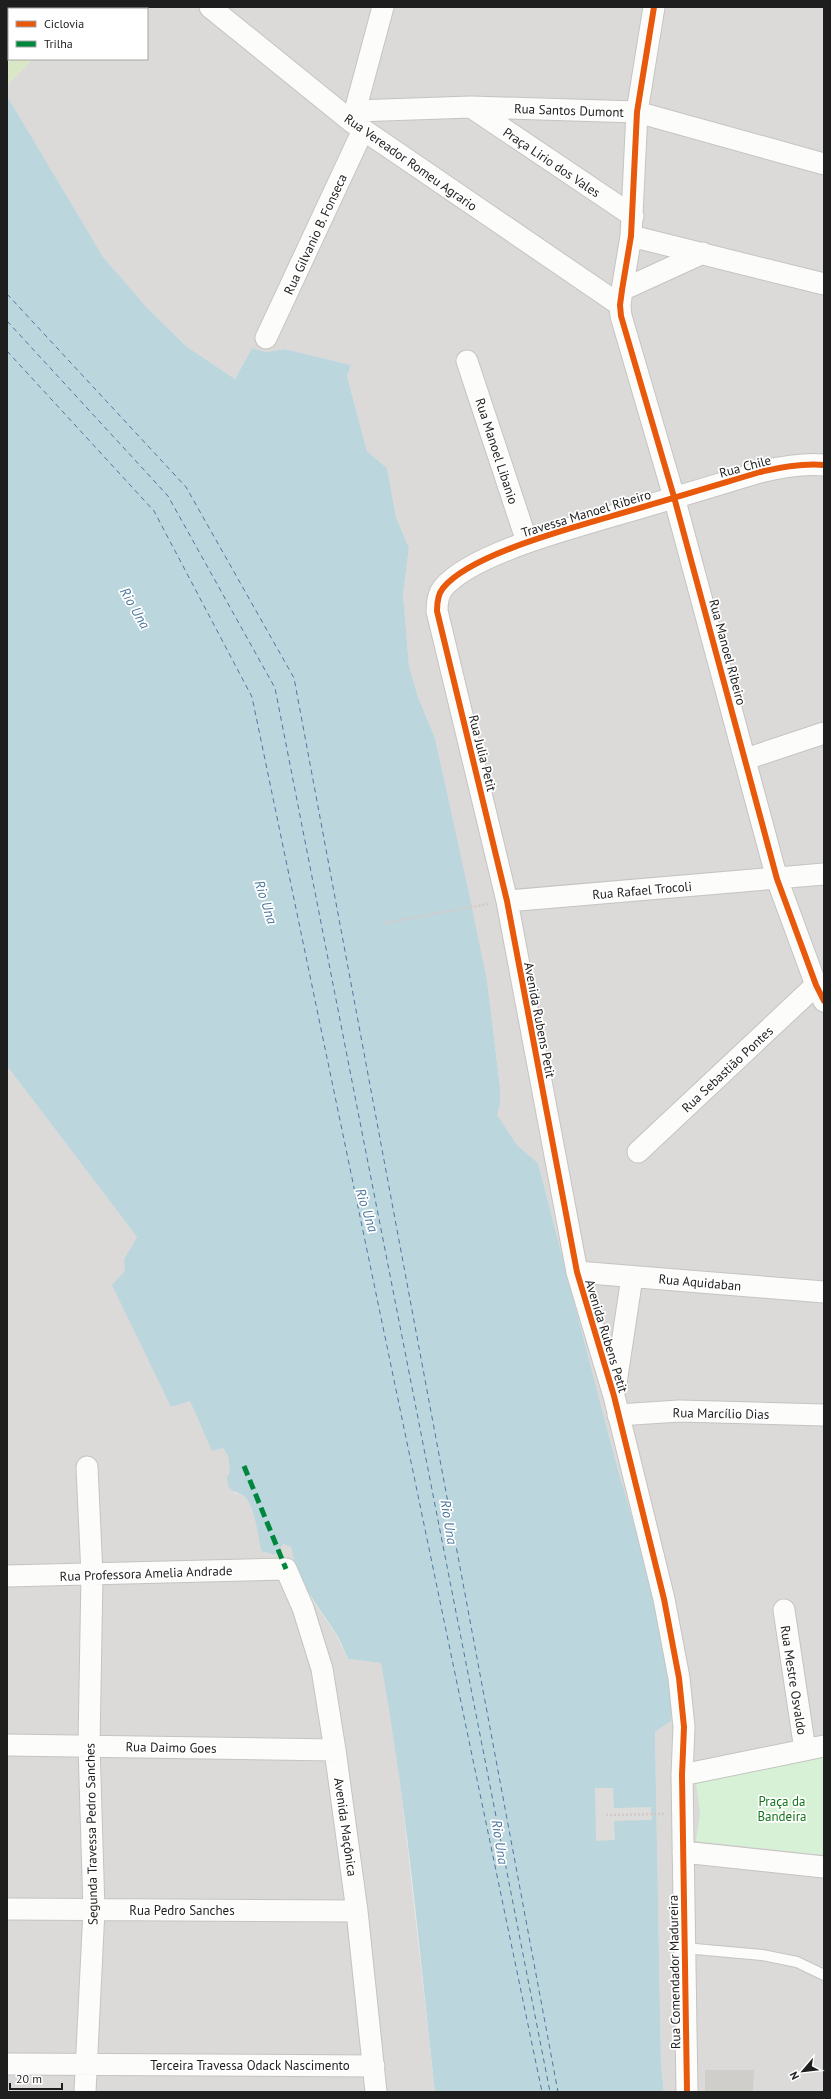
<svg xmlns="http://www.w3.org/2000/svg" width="831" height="2099" viewBox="0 0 831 2099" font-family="'PT Sans',sans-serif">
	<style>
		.residential { fill: #dbdad8 }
		.grass { fill: #d9e7c7 }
		.park { fill: #d6f1d5 }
		.water { fill: #bcd6dd }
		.pier { fill: #dcdcda }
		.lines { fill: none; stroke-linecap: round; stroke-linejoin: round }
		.ferry { stroke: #4d78a0; stroke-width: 1; stroke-dasharray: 5 4; stroke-linecap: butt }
		.building { fill: #d0cecb }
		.lane-casing { stroke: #c5c4c2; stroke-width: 12 }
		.street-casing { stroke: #c5c4c2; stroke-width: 23 }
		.path { stroke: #d5c9c7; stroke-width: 2.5; stroke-dasharray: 2 2; stroke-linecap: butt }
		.lane { stroke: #fcfcfb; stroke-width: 10 }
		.street { stroke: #fcfcfb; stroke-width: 21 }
		.quiet { stroke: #00873e; stroke-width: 5; stroke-dasharray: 10 5; stroke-linecap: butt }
		.cycleway-casing { stroke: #fff; stroke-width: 8 }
		.cycleway { stroke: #e8590c; stroke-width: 6 }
		.labels { text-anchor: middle; stroke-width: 3.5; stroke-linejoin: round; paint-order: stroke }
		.street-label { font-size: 13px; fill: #1e1e1e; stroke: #fff }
		.park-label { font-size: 13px; fill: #12751a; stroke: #fff }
		.water-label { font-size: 14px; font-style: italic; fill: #4d78a0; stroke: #fff }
	</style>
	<rect width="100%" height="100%" fill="#eceae6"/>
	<path class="residential" d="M84 7H824V2092H664L661 2065 655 1732 671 1721 649 1576 615 1459 538 1163 517 1145 496 1115 500 1104V1087L487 980 435 738 418 697 409 666 403 594 409 548 396 517 387 468 367 451 347 376 351 365 285 349 266 352 252 348 235 379 186 346 147 309 103 257 62 191 7 96V85L33 59H147V9H82Z
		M7 1066 137 1237 124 1259 172 1407 190 1400 212 1450 223 1448 228 1456 234 1493 243 1495 248 1500 257 1523 261 1550 283 1544 291 1547 295 1566 307 1592 335 1633 348 1659 381 1663 393 1728 402 1798 435 2092H7Z"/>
	<path class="grass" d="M7 7H84L82 9H9V59H33L7 85Z"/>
	<path class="park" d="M824 1756V1855L696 1841 700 1813 696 1783Z"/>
	<path class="water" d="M7 96 103 257 148 309 186 346 235 379 252 348 266 352 285 349 351 365 347 376 367 451 387 468 396 517 409 548 403 594 409 666 418 697 435 738 468 889 487 980 500 1087V1104L497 1115 517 1145 538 1163 615 1459 649 1576 670 1657 671 1721 655 1732 661 2065 664 2092H435C419 1949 407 1805 381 1663L348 1659C344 1650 340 1640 335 1632 316 1602 297 1583 291 1547L283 1544 276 1555 261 1551C258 1534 256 1516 248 1501 241 1488 228 1498 227 1477L230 1472 228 1456 223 1448 212 1451 190 1401 171 1407 112 1285 125 1271 124 1259 137 1237 7 1066Z"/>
	<path class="pier" d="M595 1788H613L614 1808 651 1807 652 1820 614 1821 615 1840 596 1841Z"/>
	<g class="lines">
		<path class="ferry" d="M7 294 186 487 294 678 558 2092
			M7 321 168 496 275 688 550 2092
			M7 351 154 511 252 697 542 2092"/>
	</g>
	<path class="building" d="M705 2070H754L753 2092H705Z"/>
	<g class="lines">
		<defs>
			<path id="lane" d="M684 1948 762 1955 797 1962 824 1975"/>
			<path id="street" d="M210 7 352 122 620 305
				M654 7 637 112 631 236 622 290 620 305 621 316 674 497 777 879 816 985 824 1001
				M471 107 633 216
				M355 111 471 107 637 112 824 164
				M352 122 383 7
				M631 236 824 284
				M622 290 703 253
				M266 338 363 130
				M467 361 527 542
				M746 759 824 733
				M507 901 824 874
				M638 1152 816 985
				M577 1272 824 1292
				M615 1390 632 1277
				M618 1415 679 1411 824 1415
				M7 1576 286 1569 303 1608 322 1669 335 1750 357 1911 376 2092
				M784 1610 805 1750
				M7 1745 335 1750
				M682 1775 824 1746
				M683 1852 824 1867
				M7 1909 357 1911
				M7 2064 374 2066
				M85 2092 94 1910 89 1745 92 1575 87 1467
				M687 2092 682 1775 684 1727 679 1678 664 1599 614 1396 577 1272 507 901 437 611C437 603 438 594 443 588 471 554 569 529 612 516 661 502 710 487 760 472 781 467 802 463 824 465"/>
		</defs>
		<use href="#lane" class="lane-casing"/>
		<use href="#street" class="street-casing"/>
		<path class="path" d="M384 923 488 904
			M606 1815 665 1814"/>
		<use href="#lane" class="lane"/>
		<use href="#street" class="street"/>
		<path class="quiet" d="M244 1466 286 1569"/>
		<defs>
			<path id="cycleway" d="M654 7 637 112 631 236 622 290 620 305 621 316 674 497 777 879 816 985 824 1001
				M687 2092 682 1775 684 1727 679 1678 664 1599 614 1396 577 1272 507 901 437 611C437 603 438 594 443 588 471 554 569 529 612 516 661 502 710 487 760 472 781 467 802 463 824 465"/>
		</defs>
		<use href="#cycleway" class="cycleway-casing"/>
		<use href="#cycleway" class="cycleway"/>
	</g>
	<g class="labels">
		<g class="street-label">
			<text transform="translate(569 110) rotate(2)" y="5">Rua Santos Dumont</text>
			<text transform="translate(411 162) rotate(35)" y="5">Rua Vereador Romeu Agrario</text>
			<text transform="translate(552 162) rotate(34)" y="5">Praça Lirio dos Vales</text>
			<text transform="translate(315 234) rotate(-65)" y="5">Rua Gilvanio B. Fonseca</text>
			<text transform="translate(497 451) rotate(72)" y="5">Rua Manoel Libanio</text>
			<text transform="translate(745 466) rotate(-15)" y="5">Rua Chile</text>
			<text transform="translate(586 513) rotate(-17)" y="5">Travessa Manoel Ribeiro</text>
			<text transform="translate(728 652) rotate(75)" y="5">Rua Manoel Ribeiro</text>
			<text transform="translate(483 753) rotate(76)" y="5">Rua Julia Petit</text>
			<text transform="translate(642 890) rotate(-5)" y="5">Rua Rafael Trocoli</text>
			<text transform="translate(540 1020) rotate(79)" y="5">Avenida Rubens Petit</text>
			<text transform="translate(727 1069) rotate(-43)" y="5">Rua Sebastião Pontes</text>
			<text transform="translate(700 1282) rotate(5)" y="5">Rua Aquidaban</text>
			<text transform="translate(607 1336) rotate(73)" y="5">Avenida Rubens Petit</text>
			<text transform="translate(721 1413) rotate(1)" y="5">Rua Marcílio Dias</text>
			<text transform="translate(146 1573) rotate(-2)" y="5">Rua Professora Amelia Andrade</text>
			<text transform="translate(794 1680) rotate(81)" y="5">Rua Mestre Osvaldo</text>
			<text transform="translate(171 1747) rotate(1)" y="5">Rua Daimo Goes</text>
			<text transform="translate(346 1827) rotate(82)" y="5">Avenida Maçônica</text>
			<text transform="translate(91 1834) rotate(-91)" y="5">Segunda Travessa Pedro Sanches</text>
			<text x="182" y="1915">Rua Pedro Sanches</text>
			<text transform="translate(674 1972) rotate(-91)" y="5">Rua Comendador Madureira</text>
			<text x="250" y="2070">Terceira Travessa Odack Nascimento</text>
		</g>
		<g class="park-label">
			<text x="782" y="1806">Praça da<tspan x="782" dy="15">Bandeira</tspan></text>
		</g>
		<g class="water-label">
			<text transform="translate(135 608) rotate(60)" y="5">Rio Una</text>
			<text transform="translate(266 902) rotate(72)" y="5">Rio Una</text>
			<text transform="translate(367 1210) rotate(72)" y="5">Rio Una</text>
			<text transform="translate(449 1522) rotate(81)" y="5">Rio Una</text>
			<text transform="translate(500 1842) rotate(81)" y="5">Rio Una</text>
		</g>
	</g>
	<rect width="831" height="2099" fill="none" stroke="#1e1e1e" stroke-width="16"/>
	<rect x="8" y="8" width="140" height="52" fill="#ffffff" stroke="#a5a5a5"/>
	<rect x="16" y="21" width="20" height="6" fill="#e8590c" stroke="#a5a5a5"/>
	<text x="44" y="28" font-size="12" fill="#1e1e1e">Ciclovia</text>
	<rect x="16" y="41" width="20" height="6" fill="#00873e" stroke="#a5a5a5"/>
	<text x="44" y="48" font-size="12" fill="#1e1e1e">Trilha</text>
	<g transform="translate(803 2071) rotate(242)" stroke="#ffffff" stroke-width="3" paint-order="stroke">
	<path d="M0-3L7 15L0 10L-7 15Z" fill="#1e1e1e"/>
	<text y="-6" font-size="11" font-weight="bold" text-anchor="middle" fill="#1e1e1e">N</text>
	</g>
	<path d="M10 2083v6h52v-6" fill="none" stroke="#1e1e1e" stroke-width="2"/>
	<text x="16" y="2083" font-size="12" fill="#1e1e1e" stroke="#ffffff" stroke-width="3" paint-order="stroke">20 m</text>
</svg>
